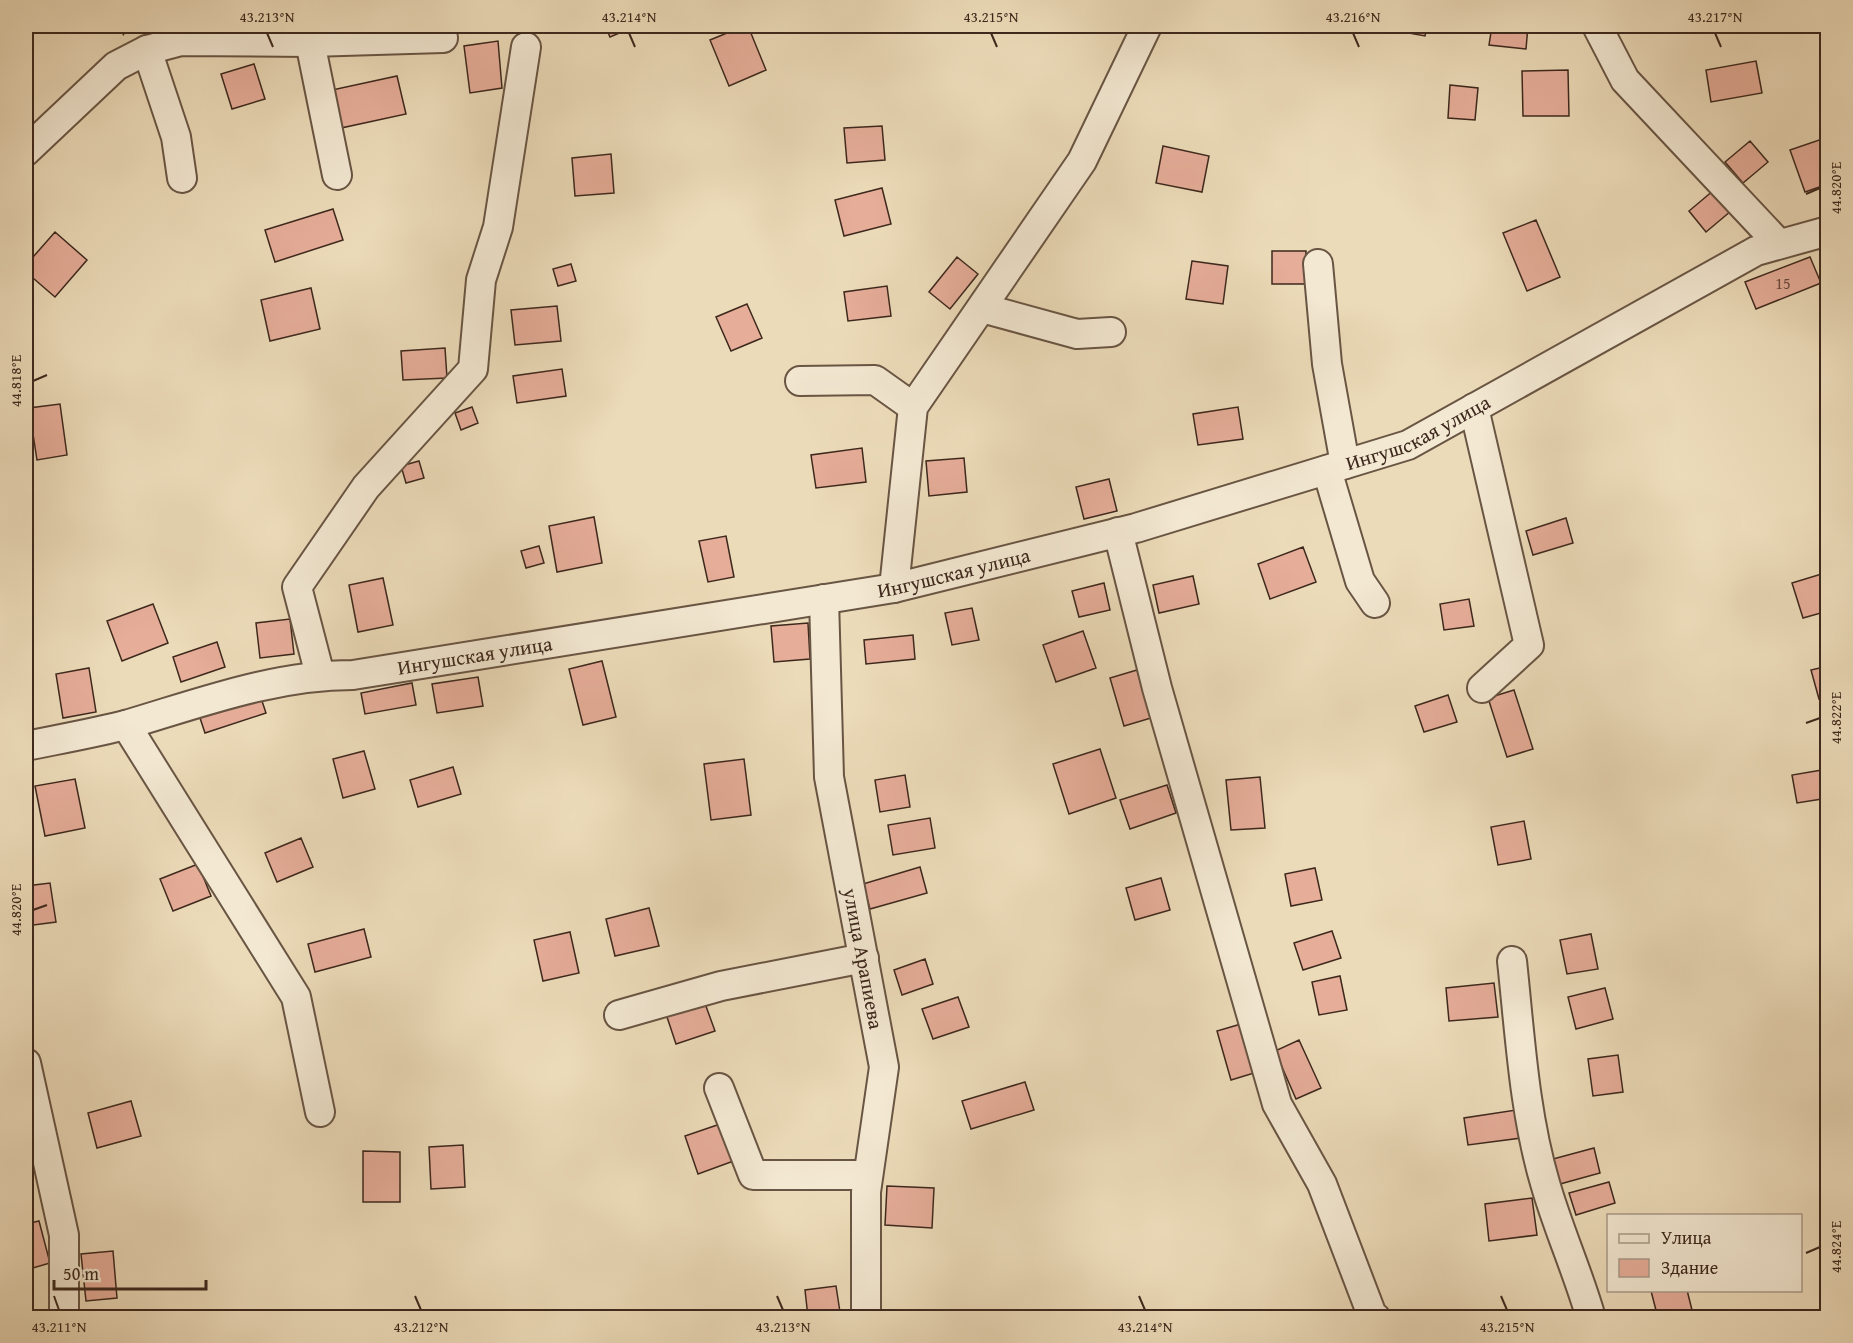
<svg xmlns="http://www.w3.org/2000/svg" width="1853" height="1343" viewBox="0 0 1853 1343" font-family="'Gentium Book Plus',serif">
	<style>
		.building { fill: #e6ad99; stroke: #3d281d; stroke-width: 1.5 }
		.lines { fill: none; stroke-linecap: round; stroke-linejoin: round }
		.minor-casing { stroke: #695544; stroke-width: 32 }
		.path { stroke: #3d281d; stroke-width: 4; stroke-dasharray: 1.5 3; stroke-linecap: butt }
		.minor { stroke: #f3e8d2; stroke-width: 28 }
		.ticks { fill: none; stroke: #3d281d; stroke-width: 2 }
		.labels { text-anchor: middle; stroke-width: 6; stroke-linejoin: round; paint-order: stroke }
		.number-label { font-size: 16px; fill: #67493c }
		.street-label { font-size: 20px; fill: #3d281d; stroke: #f3e8d2 }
		.neatline { fill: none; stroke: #3d281d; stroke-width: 2 }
		.ticks-label { font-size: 15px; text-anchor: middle; fill: #3d281d }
	</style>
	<rect width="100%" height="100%" fill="#ecdbb9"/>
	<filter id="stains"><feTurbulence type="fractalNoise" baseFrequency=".00333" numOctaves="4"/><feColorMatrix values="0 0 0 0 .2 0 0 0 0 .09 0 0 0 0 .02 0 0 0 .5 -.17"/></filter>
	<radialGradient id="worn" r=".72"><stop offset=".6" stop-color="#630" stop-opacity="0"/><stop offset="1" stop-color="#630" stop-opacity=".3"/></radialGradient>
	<path class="building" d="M605 26H636L610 37Z
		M744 26H748L766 70 729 86 710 40Z
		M1398 26H1427L1425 36 1397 31Z
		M1492 26H1528L1526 49 1489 45Z
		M498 41 502 88 470 93 464 46Z
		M1756 61 1762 93 1711 102 1706 70Z
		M254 64 265 99 232 109 221 74Z
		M1568 70 1569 116H1523L1522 71Z
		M397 76 406 114 341 128 332 90Z
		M1450 85 1478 88 1475 120 1448 118Z
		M882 126 885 160 847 163 844 128Z
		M1828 137V184L1805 192 1790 150Z
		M1750 141 1768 162 1743 183 1725 162Z
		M1163 146 1209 156 1202 192 1156 183Z
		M611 154 614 193 575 196 572 158Z
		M882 188 891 224 844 236 835 200Z
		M1714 190 1731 211 1706 232 1689 211Z
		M333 209 343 240 275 262 265 230Z
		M1536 220 1560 277 1527 291 1503 233Z
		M55 232 87 260 55 297 26 272V265Z
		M1272 251H1306L1305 284H1272Z
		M957 257 978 274 950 309 929 292Z
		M1810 257 1821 283 1756 309 1745 282Z
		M1192 261 1228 266 1223 304 1186 299Z
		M571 264 576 281 558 286 553 269Z
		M887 286 891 316 848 321 844 292Z
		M311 288 320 329 270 341 261 300Z
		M747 304 762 338 731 351 716 317Z
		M557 306 561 341 515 345 511 310Z
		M445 348 447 378 403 380 401 351Z
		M562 369 566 396 517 403 513 376Z
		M60 404 67 455 37 460 29 408Z
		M472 407 478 423 461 430 455 413Z
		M1238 407 1243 439 1198 445 1193 414Z
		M862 448 866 482 816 488 811 455Z
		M964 458 967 492 929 496 926 461Z
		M419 461 424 478 406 483 401 466Z
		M1109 479 1117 511 1084 519 1076 487Z
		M594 517 602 563 557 572 549 526Z
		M1566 518 1573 543 1533 555 1526 531Z
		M726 536 734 577 708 582 699 541Z
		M539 546 544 563 526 568 521 551Z
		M1303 547 1316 582 1270 599 1258 564Z
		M1828 572V611L1803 618 1792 583Z
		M1193 576 1199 604 1159 613 1153 585Z
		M383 578 393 625 358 632 349 585Z
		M1104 583 1110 610 1079 617 1072 591Z
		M1469 599 1474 626 1444 630 1440 604Z
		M153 604 168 643 122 661 107 621Z
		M972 608 979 640 952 645 945 613Z
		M290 619 294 654 260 658 256 623Z
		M808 623 810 659 774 662 771 626Z
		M1083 631 1096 668 1056 682 1043 645Z
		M913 635 915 659 866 664 864 640Z
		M217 642 225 667 181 682 173 657Z
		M602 661 616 717 583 725 569 669Z
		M1828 666V697L1819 699 1811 670Z
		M89 668 96 712 63 718 56 674Z
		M1137 670 1151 718 1124 726 1110 678Z
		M478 677 483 706 437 713 432 684Z
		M412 683 416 705 365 714 361 693Z
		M1514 690 1533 749 1507 757 1488 698Z
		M259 692 266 713 205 733 198 712Z
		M1448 695 1457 722 1424 732 1415 706Z
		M1100 749 1116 798 1069 814 1053 764Z
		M364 751 375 789 343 798 333 759Z
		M744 759 751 815 711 820 704 764Z
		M453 767 461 794 418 807 410 780Z
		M1828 769V798L1797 803 1792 775Z
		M905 775 910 807 880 812 875 780Z
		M1260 777 1265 828 1231 830 1226 780Z
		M75 779 85 828 45 836 35 786Z
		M1167 785 1176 813 1130 829 1120 800Z
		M930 818 935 848 893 855 888 825Z
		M1524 821 1531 859 1498 865 1491 827Z
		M301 838 313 867 277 882 265 853Z
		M198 864 211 896 173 911 160 879Z
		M920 867 927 893 870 909 863 884Z
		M1315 868 1322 900 1291 906 1285 874Z
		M1161 878 1170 910 1135 920 1126 888Z
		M50 883 56 922 26 926V886Z
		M649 908 659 946 615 956 606 919Z
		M364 929 371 957 315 972 308 944Z
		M1332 931 1341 958 1303 970 1294 943Z
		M570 932 579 973 543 981 534 940Z
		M1591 934 1598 969 1567 974 1560 940Z
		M925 959 933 984 902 995 894 970Z
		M1340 976 1347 1010 1319 1015 1312 982Z
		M1494 983 1498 1017 1449 1021 1446 988Z
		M1605 988 1613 1019 1576 1029 1568 997Z
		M958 997 969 1027 933 1039 922 1009Z
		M703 998 715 1031 676 1044 665 1011Z
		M1241 1024 1254 1073 1231 1080 1217 1031Z
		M1299 1040 1321 1088 1296 1099 1275 1051Z
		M1618 1055 1623 1092 1593 1096 1588 1059Z
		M1025 1082 1034 1110 971 1129 962 1101Z
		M131 1101 141 1136 97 1148 88 1113Z
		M1516 1110 1521 1138 1468 1145 1464 1118Z
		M726 1122 739 1159 698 1174 685 1136Z
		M463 1145 465 1187 431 1189 429 1147Z
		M1594 1148 1600 1173 1560 1184 1553 1159Z
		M363 1151 400 1152V1202H363Z
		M1609 1182 1615 1203 1576 1215 1569 1193Z
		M887 1186 934 1188 932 1228 885 1225Z
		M1532 1198 1537 1235 1489 1241 1485 1204Z
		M39 1221 50 1263 26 1270V1224Z
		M113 1251 117 1298 86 1301 81 1254Z
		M836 1286 840 1312 808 1317 805 1290Z
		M1687 1290 1694 1318H1658L1651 1291Z
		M632 1310 634 1318H609Z"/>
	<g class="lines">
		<defs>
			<g id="minor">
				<path d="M1597 26 1625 80 1779 244"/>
				<path d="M310 42 337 175"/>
				<path d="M147 50 176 137 182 178"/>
				<path d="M26 151 116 66 147 50 181 41 310 42 443 38"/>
				<path d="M1318 264 1327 364 1345 464"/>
				<path d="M982 308 1077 334 1111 332"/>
				<path d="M800 381 875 380 913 407"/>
				<path d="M1474 408 1529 645 1482 688"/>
				<path d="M1327 470 1360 581 1375 603"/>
				<path d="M1118 532 1157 688 1277 1104 1322 1184 1372 1315 1376 1318"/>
				<path d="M894 588 913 407 1082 161 1147 26"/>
				<path id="s1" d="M824 599 829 777 884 1067 866 1192V1318"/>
				<path d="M320 675 297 587 366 487 473 369 481 280 498 227 526 47"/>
				<path d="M126 725 296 997 320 1112"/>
				<path id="s2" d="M26 746C60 739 95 733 129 724 203 702 275 675 353 675L894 588 1136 528 1408 445 1756 251 1828 231"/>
				<path d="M1512 961C1520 1035 1524 1112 1545 1183 1558 1229 1578 1272 1591 1318"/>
				<path d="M619 1015 721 986 864 958"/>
				<path d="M26 1063 64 1235V1318"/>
				<path d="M719 1088 753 1175H868"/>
			</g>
		</defs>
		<use href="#minor" class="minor-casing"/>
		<path class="path" d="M112 26 126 35"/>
		<use href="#minor" class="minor"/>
	</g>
	<path class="ticks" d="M267 33 273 47M629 33 635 47M991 33 997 47M1353 33 1359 47M1715 33 1721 47M1806 194 1820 188M33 381 47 375M1806 723 1820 718M33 910 47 905M1806 1253 1820 1247M54 1296 59 1310M415 1296 421 1310M777 1296 783 1310M1139 1296 1145 1310M1501 1296 1507 1310"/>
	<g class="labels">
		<g class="number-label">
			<text x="1783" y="289">15</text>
		</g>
		<g class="street-label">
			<text dy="7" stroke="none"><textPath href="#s2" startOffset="1431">Ингушская улица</textPath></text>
			<text dy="7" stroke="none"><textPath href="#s2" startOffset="945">Ингушская улица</textPath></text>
			<text dy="7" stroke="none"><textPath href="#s2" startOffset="459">Ингушская улица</textPath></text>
			<text dy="7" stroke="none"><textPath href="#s1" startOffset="363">улица Арапиева</textPath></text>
		</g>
	</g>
	<rect width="1853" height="1343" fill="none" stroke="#ecdbb9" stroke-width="66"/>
	<rect x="1607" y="1214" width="195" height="78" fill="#f3e8d2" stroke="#aa9b8a" stroke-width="1.5"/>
	<rect x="1619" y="1234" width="30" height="9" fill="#f3e8d2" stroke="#aa9b8a" stroke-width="1.5"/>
	<text x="1661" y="1244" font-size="18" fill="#3d281d">Улица</text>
	<rect x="1619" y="1259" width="30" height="18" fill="#e6ad99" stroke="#aa9b8a" stroke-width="1.5"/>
	<text x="1661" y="1274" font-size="18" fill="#3d281d">Здание</text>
	<path d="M54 1280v9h152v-9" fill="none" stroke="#3d281d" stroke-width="3"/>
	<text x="63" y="1280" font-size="18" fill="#3d281d" stroke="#f3e8d2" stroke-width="4.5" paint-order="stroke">50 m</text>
	<rect x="33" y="33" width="1787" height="1277" class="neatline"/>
	<g class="ticks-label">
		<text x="267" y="22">43.213°N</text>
		<text x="629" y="22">43.214°N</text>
		<text x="991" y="22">43.215°N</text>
		<text x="1353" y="22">43.216°N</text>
		<text x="1715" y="22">43.217°N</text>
		<text transform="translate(1836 188) rotate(-90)" y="5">44.820°E</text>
		<text transform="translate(16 381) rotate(-90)" y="5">44.818°E</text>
		<text transform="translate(1836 718) rotate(-90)" y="5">44.822°E</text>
		<text transform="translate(16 910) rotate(-90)" y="5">44.820°E</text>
		<text transform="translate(1836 1247) rotate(-90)" y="5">44.824°E</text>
		<text x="59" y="1332">43.211°N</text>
		<text x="421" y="1332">43.212°N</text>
		<text x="783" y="1332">43.213°N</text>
		<text x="1145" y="1332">43.214°N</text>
		<text x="1507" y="1332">43.215°N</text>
	</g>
	<rect width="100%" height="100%" filter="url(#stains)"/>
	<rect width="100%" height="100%" fill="url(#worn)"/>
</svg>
